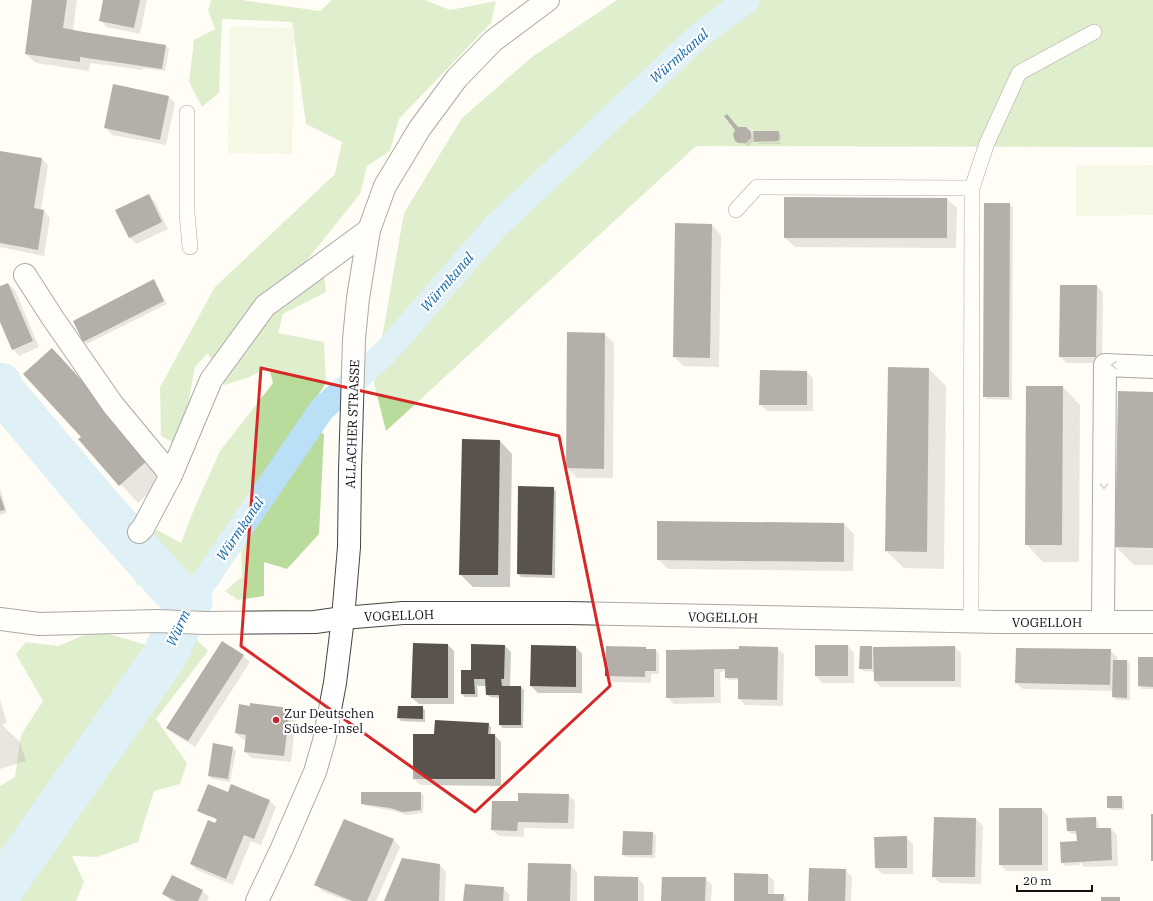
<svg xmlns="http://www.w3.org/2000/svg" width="1153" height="901" viewBox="0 0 1153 901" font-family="'IBM Plex Serif',serif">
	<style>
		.forest { fill: #b9dc9c }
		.pitch { fill: #e6f2cf }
		.shadow { fill: #0003 }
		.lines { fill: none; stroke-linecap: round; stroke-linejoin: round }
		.canal { stroke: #b9e0f7; stroke-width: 26 }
		.river { stroke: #b9e0f7; stroke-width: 45 }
		.building { fill: #5a524d }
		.service-casing { stroke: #444; stroke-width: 16 }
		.minor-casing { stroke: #444; stroke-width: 24 }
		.tertiary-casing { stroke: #444; stroke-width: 24 }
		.service { stroke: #fff; stroke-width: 15 }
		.minor { stroke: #fff; stroke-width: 22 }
		.tertiary { stroke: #fff; stroke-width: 22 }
		.oneway { stroke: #a0a0a0 }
		.marked { fill: none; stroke: #d62828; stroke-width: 3; stroke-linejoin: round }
		.poi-dot { fill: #c4262e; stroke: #fff; stroke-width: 1.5 }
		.labels { text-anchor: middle; stroke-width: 4; stroke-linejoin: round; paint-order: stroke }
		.street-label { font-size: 13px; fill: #111; stroke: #fff }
		.poi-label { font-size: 13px; fill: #111; stroke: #fff; text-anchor: start }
		.water-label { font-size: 14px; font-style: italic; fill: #1768a6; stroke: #fff }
	</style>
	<rect width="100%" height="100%" fill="#fffdf5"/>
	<path class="forest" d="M211 0H242L320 11 332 0H425L450 10 496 1 491 23 399 119 390 151 367 166 360 194 308 259 324 275 326 292 283 314 278 333 324 342 326 383 301 421 324 434 319 534 287 569 264 562V596L238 600 225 591 242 577 241 543 219 568 186 578 165 567 138 586 126 562 140 543 157 530 181 543 195 507 220 451 273 383 269 367 247 378 224 385 208 353 195 367 182 435 172 442 161 436 160 387 215 287 335 174 342 142 306 124 292 22 222 19 219 93 202 107 189 82 194 40 215 29 208 10Z
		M617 0H1153V147L696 146 386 431 374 383 404 213 462 118 532 57Z
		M96 630 156 648 192 635 208 651 156 719 187 763 180 784 154 791 138 842 97 857 72 856 84 882 76 901H0V786L15 777 21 735 43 701 16 654 26 642 58 646Z"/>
	<path class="pitch" d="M230 27 294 28 292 154 228 153Z
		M1153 165V215L1076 216V166Z"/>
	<path class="shadow" d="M33 0H77L73 31 166 46 169 49 165 71 143 68V70L90 63 89 71 36 63 26 54Z
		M104 0H147L140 34 107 27 100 20Z
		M168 96 175 103 166 145 112 135 106 128Z
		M738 128H746L754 137 778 132 781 135V140L756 141V143L781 142V144H758L754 141 749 146 747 147V145L737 141Z
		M0 152 42 159 48 165 41 210 44 211 50 218 44 256 0 247Z
		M149 195 155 202 168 229 136 244 129 237Z
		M947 199 957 208 956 248 795 247 785 238Z
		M1010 204 1013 207 1012 400 987 399 984 396Z
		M712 225 721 235 719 367 683 366 674 356Z
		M153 281 156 284 167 304 87 344 84 341Z
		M8 284 15 290 39 347 19 356 13 349 0 320V288Z
		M1097 286 1103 293 1102 363H1066L1060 356Z
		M568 333 604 334 614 343 613 478H577L567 468Z
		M52 349 119 421 166 477 138 503 79 439 82 437Z
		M929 369 946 386 944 569 904 568 886 551Z
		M807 372 813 378V411H767L760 404Z
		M1063 387 1080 405 1079 562H1043L1026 544Z
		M1153 393V565H1134L1116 547Z
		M500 441 512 454 510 587H473L460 574Z
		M0 488 7 513 0 515Z
		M553 488 556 491 555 578 521 577 518 574Z
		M844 524 854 534 853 571 668 569 658 559Z
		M448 645 454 651V704H419L412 698Z
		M505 646 511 652 510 687H521L524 690 523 728H503L500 725V698L490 697 487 694 486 686H478L477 684 478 697H465L462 694 470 671Z
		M532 646 576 647 582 654V693H538L531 686Z
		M816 646H848L854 653V683H822L816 676Z
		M872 647 874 650 955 647 961 654V687H881L875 681 874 672 863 671 860 668Z
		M645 648 647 650H656L659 653V674H651V683L613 682 606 675Z
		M777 648 784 654 783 706 745 705 739 698V680H729L726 677V671L720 672 721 703 674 704 667 697 740 650Z
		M1110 650 1117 657V661H1127L1130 664V700H1117L1113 697 1114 691 1023 689 1016 683Z
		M243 656 250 662 195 747 174 734 167 727Z
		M1153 658V689H1142L1139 686Z
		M0 700 7 723 2 725 20 742 26 761 0 769Z
		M250 707 289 709 296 716 291 762 252 758 245 752 247 740 242 739 236 733Z
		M422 707 425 710V722L401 721 398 718Z
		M488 724 491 727V735H495L501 742V786L420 785 414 779 437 735Z
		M233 748 236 751 230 782 212 779 209 776Z
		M232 785 270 801 276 807 261 845 251 841 233 885 197 870 191 864 218 820 201 813 198 810 228 793Z
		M421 793 424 796 423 813 407 815 394 811 366 806 362 803Z
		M568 795 575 801 574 829 524 828V837L499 836 492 830 519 802Z
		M1121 797 1124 800V810H1111L1108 807Z
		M1042 809 1048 816V871H1006L1000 864Z
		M935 818 976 819 983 826 981 884 940 883 933 876Z
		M1095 818 1098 821 1099 829H1111L1117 835 1118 866 1084 867 1080 862V865L1065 866 1062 862 1078 842 1077 834H1071L1068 831Z
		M345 820 394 840 400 847 376 901H346L322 891 315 884Z
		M653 833 656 836 655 858 626 857 623 854Z
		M906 837 913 844V874H882L876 868Z
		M440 865 446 872 445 901H385Z
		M571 865 577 872V901H528Z
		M845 870 852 877 851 901H809Z
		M768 875 774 881V895H783L786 898V901H735Z
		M638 878 644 885V901H595Z
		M705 878 712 885 711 901H662Z
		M503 888 510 895 509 901H464Z
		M202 891 209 897 207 901H171L164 894Z"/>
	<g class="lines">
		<path class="canal" d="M190 602 322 409 383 355 496 226 701 34 747 0"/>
		<path class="river" d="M0 385 3 392 100 507 173 589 190 602 164 657 0 890"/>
	</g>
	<path class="building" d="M32 0H67L63 28 84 32 166 45 162 69 80 57V62L25 54Z
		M103 0H140L134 28 99 21Z
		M113 84 169 96 160 140 104 128Z
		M727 114 738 127H746L751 132V138L746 143H738L735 141 733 134 735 130 724 116Z
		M753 131H779V141L754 142Z
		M0 151 42 158 34 208 44 210 38 250 0 243Z
		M149 194 162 222 129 238 115 210Z
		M784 197 947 198V238H784Z
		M984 203H1010L1009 397H983Z
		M675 223 712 224 710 358 673 357Z
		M154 279 164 301 83 342 73 321Z
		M8 283 33 341 12 350 0 322V286Z
		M1060 285H1097L1096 357H1059Z
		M567 332 605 333 604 469 566 468Z
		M52 348 110 411 149 459 119 486 78 439 81 437 23 374Z
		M888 367 929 368 927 552 885 551Z
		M760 370 807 371V405H759Z
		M1026 386H1063L1062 545H1025Z
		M1118 391 1153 392V548L1115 547Z
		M462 439 500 440 498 575H459Z
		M518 486 554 487 552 575 517 574Z
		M0 495 5 510 0 511Z
		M657 521 844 523V562L657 560Z
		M222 641 244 655 188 741 166 728Z
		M413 643 448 644V698H411Z
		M471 644 505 645 504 679H501L502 686H521V725H499V695H486L485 679H474L475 694H461V670H471Z
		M531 645 576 646V687L530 686Z
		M815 645H848V676H815Z
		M606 646 646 647V649H656V671H645V677L605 676Z
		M739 646 778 647 777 700 738 699V678H725V669H714V697L666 698V650L739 649Z
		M860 646H872V669H859Z
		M955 646V681H874L873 647Z
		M1016 648 1111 649 1110 685 1015 683Z
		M1138 657H1153V687L1138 686Z
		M1113 660H1127V698L1112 697Z
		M250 703 290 708 284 756 244 752 246 735 235 733 239 704 250 706Z
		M398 706H423V719L397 718Z
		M435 720 489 723 488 734H495V779H413V734H434Z
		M213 743 233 747 228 779 208 776Z
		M208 784 228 792 231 784 270 800 254 839 244 835 226 879 190 864 208 820 215 823 217 819 197 811Z
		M361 792H421V810L403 812 390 808 361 804Z
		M518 793 569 794 568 823 518 822 517 831 491 830 492 801H518Z
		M1107 796H1122V808H1107Z
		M999 808H1042V865H999Z
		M1151 814H1153V861H1151Z
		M934 817 976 818 975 877H932Z
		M1096 817V828H1111L1112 860 1061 863 1060 842 1077 841 1076 831H1067L1066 818Z
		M344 819 394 839 367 901H352L314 885Z
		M623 831 653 832 652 855H622Z
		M907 836V868H875L874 837Z
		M402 858 440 864 439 901H384Z
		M528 863 571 864 570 901H527Z
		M809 868 846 869 845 901H808Z
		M734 873 768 874V894H784L783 901H734Z
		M172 875 203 890 198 901H176L162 894Z
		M594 876 638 877V901H594Z
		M662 877H706L705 901H661Z
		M465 884 504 887 503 901H463Z
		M1101 897H1120V901H1101Z"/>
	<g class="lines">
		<defs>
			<path id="service" d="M187 113V213L190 247
				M972 188 987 143 1019 73 1094 32
				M736 210 757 187 972 188 971 622"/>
			<path id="minor" d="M25 275 52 317 113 405 171 475
				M139 532 143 528 171 475 211 380 265 306 369 230
				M0 619 39 624 157 621 205 623 315 622 343 618 403 613H568L998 622H1153
				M1103 622 1105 365 1153 367"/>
			<path id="tertiary" d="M257 901 282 848 315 772 324 741 335 683 343 618 349 547 350 470 354 339 358 298 369 230 385 186 420 128 457 78 493 41 548 0"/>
		</defs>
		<use href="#service" class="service-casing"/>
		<use href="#minor" class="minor-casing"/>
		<use href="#tertiary" class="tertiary-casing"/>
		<use href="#service" class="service"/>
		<use href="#minor" class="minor"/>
		<use href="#tertiary" class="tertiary"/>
	</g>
	<defs><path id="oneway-chevron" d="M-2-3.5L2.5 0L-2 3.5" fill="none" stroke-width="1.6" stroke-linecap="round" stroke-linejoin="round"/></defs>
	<g class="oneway">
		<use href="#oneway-chevron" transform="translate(1114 365) rotate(-178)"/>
		<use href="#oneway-chevron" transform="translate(1104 486) rotate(91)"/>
	</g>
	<path d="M0 0H1153V901H0ZM261 368 559 436 610 686 475 812 241 646Z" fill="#fffdf5" fill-opacity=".55" fill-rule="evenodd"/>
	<path class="marked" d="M261 368 559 436 610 686 475 812 241 646Z"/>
	<circle class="poi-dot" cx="276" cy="720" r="4"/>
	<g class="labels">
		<g class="street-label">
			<text transform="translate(352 424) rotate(-88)" y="5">ALLACHER STRASSE</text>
			<text transform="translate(399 615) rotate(-2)" y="5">VOGELLOH</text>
			<text transform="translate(723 617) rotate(1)" y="5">VOGELLOH</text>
			<text x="1047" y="627">VOGELLOH</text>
		</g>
		<g class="poi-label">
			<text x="284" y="718">Zur Deutschen<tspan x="284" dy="15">Südsee-Insel</tspan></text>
		</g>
		<g class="water-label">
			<text transform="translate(679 56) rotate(-42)" y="5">Würmkanal</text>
			<text transform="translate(447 282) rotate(-49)" y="5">Würmkanal</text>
			<text transform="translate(240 529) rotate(-56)" y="5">Würmkanal</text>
			<text transform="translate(178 628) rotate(-65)" y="5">Würm</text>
		</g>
	</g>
	<path d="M1017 885v6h75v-6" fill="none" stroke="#111111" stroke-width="2"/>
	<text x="1023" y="885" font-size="12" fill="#111111" stroke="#ffffff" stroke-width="3" paint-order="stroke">20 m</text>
</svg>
